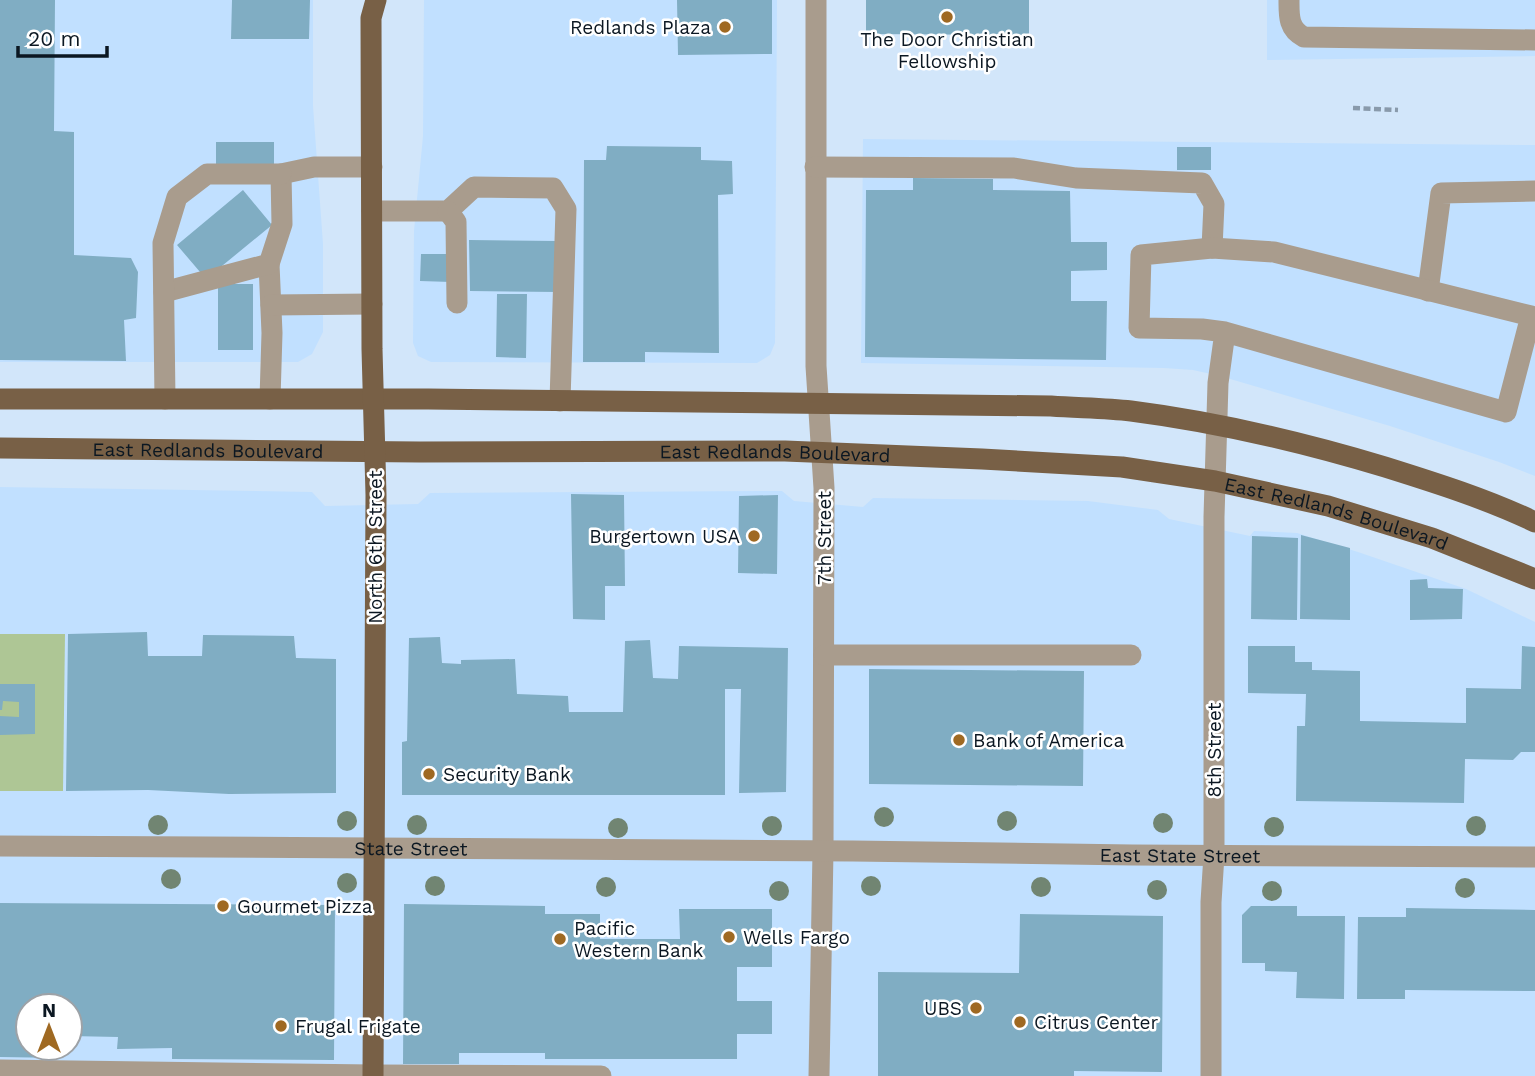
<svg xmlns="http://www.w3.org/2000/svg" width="1535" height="1076" viewBox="0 0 1535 1076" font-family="'Work Sans',sans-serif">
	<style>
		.built { fill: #c1e0ff; fill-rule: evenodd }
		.green { fill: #aec695 }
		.building { fill: #80adc3 }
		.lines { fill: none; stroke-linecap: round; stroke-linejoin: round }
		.path { stroke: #899aab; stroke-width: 4.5; stroke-dasharray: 7 3.5; stroke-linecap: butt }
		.minor { stroke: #a99c8d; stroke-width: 21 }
		.major { stroke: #786046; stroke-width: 21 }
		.tree { fill: #718572 }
		.poi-dot { fill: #9f6922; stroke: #fff; stroke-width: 2.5 }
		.labels { text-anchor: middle; stroke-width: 5; stroke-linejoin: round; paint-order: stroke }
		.poi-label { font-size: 19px; fill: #0b1722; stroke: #fff; text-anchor: start }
		.street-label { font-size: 19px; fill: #0b1722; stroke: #fff }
	</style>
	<rect width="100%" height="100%" fill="#d2e6fa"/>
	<path class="built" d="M0 0H313V106L323 244V332L312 354 298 362H0Z
		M424 0H777L775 343 770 355 757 363 431 362 418 356 413 343 414 231 423 136Z
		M1267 0H1535V56L1267 60Z
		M863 139 1535 145V476L1499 462 1390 426 1220 376 1193 370 1164 368 861 363Z
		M0 487 312 492 325 506 418 504 430 493 782 491 794 501 863 507 873 498 1088 501 1158 510 1169 519 1250 536 1254 531 1297 533 1358 552 1466 589 1535 622V1076H0ZM28 1006H70V1048H28Z"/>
	<path class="green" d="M0 634H65L63 791H0Z"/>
	<path class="building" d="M0 0H55L54 131 74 132V255L131 258 138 272 136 318 124 320 126 361 0 360Z
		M232 0H310L309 39H231Z
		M677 0H772V54L678 55Z
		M866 0H1029V35L866 34Z
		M216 142H274V165H216Z
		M607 146 701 147V160L732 161 733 194 718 195 719 353 645 352V362H583L584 160H606Z
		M1177 147H1211V170H1177Z
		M913 178 993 179V190L1070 191 1071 242H1107V270L1071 271V301H1107L1106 360 865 357 866 190H913Z
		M243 190 272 225 206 279 177 245Z
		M469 240 557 241 558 292 470 291Z
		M421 254H450L451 282 420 281Z
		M218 284H253V350H218Z
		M497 294H527L526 358 496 357Z
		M571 494 624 495 625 586H605V620L573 619Z
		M778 495 777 574 738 573 739 496Z
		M1301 535 1350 548V620L1300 619Z
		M1252 536 1298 538 1297 620 1251 619Z
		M1427 579 1428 588 1463 589 1462 619 1410 620V580Z
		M147 632 148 656H202L203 635 294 636 296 658 336 659V793L229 794 148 790 66 791 68 634Z
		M440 637 442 663 461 664V660L515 659 517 694 568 696 569 712H623L625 641 650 640 653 678 678 679 679 646 788 648 786 792 739 793 741 689H725V795H402V742L407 741 409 638Z
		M1248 646H1295V662H1312V670L1360 671V721L1466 723V688L1521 689 1522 646 1535 647V752H1521L1513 760 1465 759 1464 803 1296 801 1297 726H1305L1306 694 1248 693Z
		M869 669 1084 671 1083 786 869 784Z
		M0 684H35V734L0 735V716L19 717V702L3 701 2 710H0Z
		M0 903 335 905 334 1060 172 1059V1048L117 1049 118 1037 70 1036V1006H28V1048H62V1058L0 1057Z
		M404 904 545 906V914H600V939H680L679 909H772V967H737V1001H772V1034H737V1059H545V1053H459V1064H403Z
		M1251 906H1297V916H1345L1344 999 1296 998 1297 972 1265 971V963H1242V915Z
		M1406 908 1535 910V991L1405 990V999H1357L1358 917H1406Z
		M1020 914 1163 916 1162 1072 1074 1071V1076H878V972L1019 973Z"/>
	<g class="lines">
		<path class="path" d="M1353 108 1398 110"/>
		<g class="minor">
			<path d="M816 0V366L824 488 823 851 819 1076"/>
			<path d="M1289 0C1289 15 1288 29 1304 37L1535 40"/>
			<path d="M815 167 1014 168 1076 178 1202 183 1214 204 1212 248"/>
			<path d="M372 211H448L474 187 553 188 566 209 560 401"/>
			<path d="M448 211 456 222 457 303"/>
			<path d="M269 264 272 333 270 399"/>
			<path d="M1428 291 1441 193 1535 191"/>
			<path d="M164 292 269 264 282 224 281 174 314 167H372"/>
			<path d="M271 305 372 304"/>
			<path d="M165 399 163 243 177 197 207 174H281"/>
			<path d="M824 655H1131"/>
			<path id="s1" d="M0 846 373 848 853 851 1132 855 1535 857"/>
			<path d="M0 1070 373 1075 601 1076"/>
			<path d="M1211 1076V902L1214 855V517L1218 383 1225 332 1202 329 1139 328 1141 255 1212 248 1274 252 1531 316 1506 412 1225 332"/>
		</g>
		<g class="major">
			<path d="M0 399H428L1051 406C1078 408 1105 408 1131 411 1217 422 1302 442 1385 467 1436 483 1487 499 1535 522"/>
			<path id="s2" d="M0 448 420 452 785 451 982 459 1122 467 1215 481 1328 506 1432 538 1535 579"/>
			<path d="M373 1076 376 495 372 349 371 18 376 0"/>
		</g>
	</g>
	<g class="tree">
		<circle cx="884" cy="817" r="10"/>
		<circle cx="347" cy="821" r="10"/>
		<circle cx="1007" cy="821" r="10"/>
		<circle cx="1163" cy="823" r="10"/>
		<circle cx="158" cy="825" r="10"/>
		<circle cx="417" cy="825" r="10"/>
		<circle cx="772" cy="826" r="10"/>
		<circle cx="1476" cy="826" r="10"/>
		<circle cx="1274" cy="827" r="10"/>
		<circle cx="618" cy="828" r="10"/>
		<circle cx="171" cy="879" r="10"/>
		<circle cx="347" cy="883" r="10"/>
		<circle cx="435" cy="886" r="10"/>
		<circle cx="871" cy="886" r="10"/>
		<circle cx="606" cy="887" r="10"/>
		<circle cx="1041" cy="887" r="10"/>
		<circle cx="1465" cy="888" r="10"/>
		<circle cx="1157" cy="890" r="10"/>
		<circle cx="779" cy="891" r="10"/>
		<circle cx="1272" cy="891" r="10"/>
	</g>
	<g class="poi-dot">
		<circle cx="947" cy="17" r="7"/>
		<circle cx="725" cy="27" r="7"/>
		<circle cx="754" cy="536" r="7"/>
		<circle cx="959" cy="740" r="7"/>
		<circle cx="429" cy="774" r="7"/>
		<circle cx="223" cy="906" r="7"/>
		<circle cx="729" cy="937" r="7"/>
		<circle cx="560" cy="939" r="7"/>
		<circle cx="976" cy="1008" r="7"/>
		<circle cx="1020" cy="1022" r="7"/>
		<circle cx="281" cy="1026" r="7"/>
	</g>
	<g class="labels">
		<g class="poi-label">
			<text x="711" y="34" text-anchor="end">Redlands Plaza</text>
			<text x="947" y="46" text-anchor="middle">The Door Christian<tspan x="947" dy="22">Fellowship</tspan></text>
			<text x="740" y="543" text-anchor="end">Burgertown USA</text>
			<text x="973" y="747">Bank of America</text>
			<text x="443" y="781">Security Bank</text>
			<text x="237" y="913">Gourmet Pizza</text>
			<text x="574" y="935">Pacific<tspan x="574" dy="22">Western Bank</tspan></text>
			<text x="743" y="944">Wells Fargo</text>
			<text x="962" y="1015" text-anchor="end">UBS</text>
			<text x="1034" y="1029">Citrus Center</text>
			<text x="295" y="1033">Frugal Frigate</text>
		</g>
		<g class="street-label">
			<text dy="7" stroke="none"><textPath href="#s2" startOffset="208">East Redlands Boulevard</textPath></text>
			<text dy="7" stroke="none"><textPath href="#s2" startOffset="775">East Redlands Boulevard</textPath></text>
			<text dy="7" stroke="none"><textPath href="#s2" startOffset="1342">East Redlands Boulevard</textPath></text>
			<text transform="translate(824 538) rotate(-90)" y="7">7th Street</text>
			<text transform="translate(375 547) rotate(-90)" y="7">North 6th Street</text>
			<text transform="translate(1214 750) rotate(-90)" y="7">8th Street</text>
			<text dy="7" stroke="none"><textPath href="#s1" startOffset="411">State Street</textPath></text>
			<text dy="7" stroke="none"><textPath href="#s1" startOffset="1180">East State Street</textPath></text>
		</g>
	</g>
	<g transform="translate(49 1027)"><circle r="33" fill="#ffffff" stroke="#9da2a7" stroke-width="2"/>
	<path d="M0-5L12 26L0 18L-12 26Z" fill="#9f6922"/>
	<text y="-10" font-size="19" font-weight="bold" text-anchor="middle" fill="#0b1722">N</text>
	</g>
	<path d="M18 46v10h89v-10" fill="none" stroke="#0b1722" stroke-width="3.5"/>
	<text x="28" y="46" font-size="21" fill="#0b1722" stroke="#ffffff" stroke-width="5" paint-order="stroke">20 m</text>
</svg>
